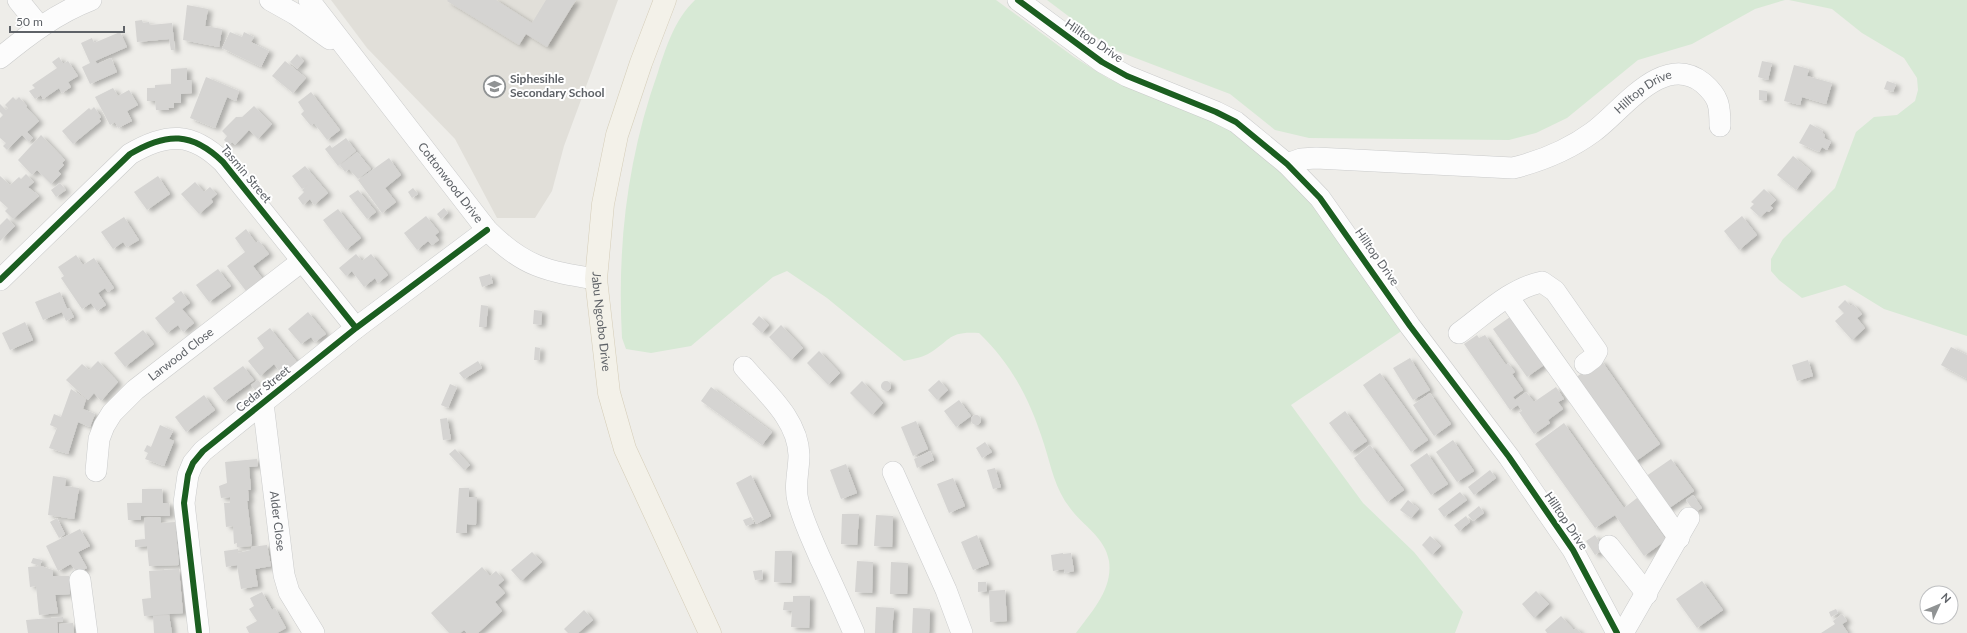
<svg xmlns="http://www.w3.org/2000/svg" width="1967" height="633" viewBox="0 0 1967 633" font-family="Lato,sans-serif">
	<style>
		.education { fill: #e1dfd9 }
		.green { fill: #d7e9d5 }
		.building { fill: #d5d4d2; filter: url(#shadow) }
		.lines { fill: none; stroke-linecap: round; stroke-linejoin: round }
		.minor-casing { stroke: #cacbcb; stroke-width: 22 }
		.major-casing { stroke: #d5cdb8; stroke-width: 23 }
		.minor { stroke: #fcfcfc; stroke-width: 21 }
		.major { stroke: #f3f1e9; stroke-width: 22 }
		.cycleway-casing { stroke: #fff; stroke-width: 8 }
		.cycleway { stroke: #1b5e20; stroke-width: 6 }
		.labels { text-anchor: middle; stroke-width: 4; stroke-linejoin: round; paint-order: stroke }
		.street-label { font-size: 12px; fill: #5e6267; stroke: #fff }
		.poi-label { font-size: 12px; font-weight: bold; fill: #5e6267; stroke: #fff; text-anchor: start }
	</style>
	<defs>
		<filter id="shadow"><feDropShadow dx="4.5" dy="2.5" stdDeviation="2" flood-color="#0004"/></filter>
	</defs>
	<rect width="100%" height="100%" fill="#eeede9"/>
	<path class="education" d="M331 0H618L564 146 552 191 535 218H497L455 139 367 48Z"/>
	<path class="green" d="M695 0H996L1074 57 1109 79 1224 126 1242 137 1305 192 1403 330 1291 405 1363 503 1414 552 1463 612 1455 633H1076C1092 611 1113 589 1109 561 1105 537 1083 526 1070 508 1055 489 1051 466 1044 444 1030 400 1013 366 979 333 947 331 952 340 928 354 921 358 911 359 904 361L827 298 787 271 773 277 691 346 651 353 626 349 622 338C617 247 627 159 658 72 666 47 675 19 695 0Z
		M1047 0H1785L1755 9 1692 44 1638 60 1567 118 1536 133 1509 140 1309 138 1275 130 1230 94 1112 49Z
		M1789 0H1967V336L1884 309 1845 285 1802 298 1779 280 1771 271V259L1783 239 1835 188 1856 132 1874 117 1897 115 1915 101 1918 90 1917 78 1904 58 1862 33 1832 9Z"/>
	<path class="building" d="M448 0H496L532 23 546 0H576L547 47 526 34 519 45 447 1Z
		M187 5 208 9 205 26 222 29 219 47 183 40Z
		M142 20 143 23 149 22 150 25 172 23 175 50H171L169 39 137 42 135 21Z
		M120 32 127 47 95 61 97 64 111 58 117 72 90 84 82 67 90 63 81 43 92 38 94 43Z
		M230 32 242 37 244 32 254 37 251 42 269 51 261 67 222 48Z
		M297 54 304 61 297 69 290 62Z
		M59 57 63 64 68 61 78 76 68 82 71 87 62 93 59 88 43 99 41 95 35 99 29 91 35 88 32 85 57 68 52 62Z
		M285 61 306 78 293 93 272 76Z
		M1762 61 1772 63 1768 80 1758 77Z
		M1794 65 1809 69 1807 76 1832 83 1826 104 1802 97 1800 105 1784 101Z
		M187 68V80H191L192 93 181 94V103H174V108H168L169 110H156L155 101H147V88H155V85L171 84V69Z
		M206 77 239 91 236 101 227 97 215 128 190 118Z
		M1887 81 1896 84 1893 92 1884 89Z
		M113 88 118 96 129 90 138 105 127 111 132 121 118 128 115 122 110 125 95 97Z
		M1759 90 1767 91V101L1759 100Z
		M311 92 340 130 327 140 314 123 311 126 301 114 304 111 298 102Z
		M13 97 16 100 19 97 27 106 26 107 39 121 27 132 33 138 29 142 22 135 7 150 3 146 6 143 0 138V118L3 115 0 112V104L6 110 8 108 5 105Z
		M254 106 272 124 258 139 249 130 235 145 232 142 229 145 224 140 227 136 222 131 236 117H242Z
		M94 107 101 117 99 119 101 121 73 144 62 131 89 108 91 110Z
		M1810 124 1823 131 1822 133 1825 135 1824 138 1831 142 1827 150 1822 147 1819 152 1799 143Z
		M41 135 65 160 62 163 64 165 58 171 61 174 51 184 37 170 32 175 18 160Z
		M346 138 356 151 338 166 325 149 330 145 332 148Z
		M357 152 371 169 358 179 349 169 345 172 340 165Z
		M1793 156 1811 171 1796 190 1777 175Z
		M389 158 401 175 385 188 396 202 382 213 358 180Z
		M305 166 328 193 314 205 310 199 303 205 298 198 304 192 302 190 308 185 302 189 292 176Z
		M26 174 34 182 28 187 39 196 13 219 5 211 8 208 0 201V176L10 185 19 177 21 179Z
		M158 176 170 194 147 210 134 192Z
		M195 182 204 192 210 187 217 194 211 199 213 202 199 214 181 194Z
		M60 183 66 190 56 197 51 190Z
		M413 188 418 194 412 198 408 192Z
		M1764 189 1776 200 1770 206 1773 208 1769 212 1767 211 1760 217 1750 208 1754 204 1751 202Z
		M358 190 376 212 367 219 349 196Z
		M444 208 448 213 441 219 437 214Z
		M338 209 361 238 346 250 323 220Z
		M426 216 439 232 435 235 439 240 432 245 428 241 417 250 404 233Z
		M1742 216 1757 235 1739 250 1724 231Z
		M124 217 139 240 127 247 123 242 113 249 101 232Z
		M7 218 15 226 0 241V225Z
		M246 229 256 243 259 241 269 254 253 266 262 278 246 291 227 266 245 252 235 238Z
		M356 254 362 261 371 254 388 275 378 283 375 278 364 287 352 271 346 276 339 268Z
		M76 255 83 265 94 258 114 288 108 292 105 288 98 293 106 305 97 311 91 303 82 309 61 278 64 276 58 267Z
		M218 269 231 286 209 302 196 285Z
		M490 274 493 283 482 287 479 277Z
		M181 291 190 303 182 309 194 323 183 332 178 325 167 333 155 318 175 302 172 298Z
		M60 292 67 309 69 308 74 317 66 321 62 312 43 320 35 302Z
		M1845 300 1851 306 1853 304 1862 314 1857 318 1865 328 1852 340 1835 321 1844 313 1838 307Z
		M481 305 488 306 486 327H479Z
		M534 310 542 311 541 325 533 324Z
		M308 312 326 334 315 342 311 337 301 344 288 329Z
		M759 316 769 325 762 333 752 324Z
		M1510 317 1544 365 1527 377 1493 329Z
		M25 322 33 340 10 350 2 333Z
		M781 325 803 348 791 360 769 337Z
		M270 328 297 362 282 374 274 364 260 376 248 361 264 348 257 338Z
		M143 330 154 344 125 367 114 353Z
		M1477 335 1479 338 1485 335 1506 365 1508 363 1515 372 1512 374 1523 390 1513 397 1515 400 1526 392 1534 402 1556 387 1564 399 1558 402 1563 409 1548 420 1550 423 1534 434 1519 412 1522 411 1518 405 1510 410 1464 344Z
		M535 347 540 348 539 360H534Z
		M1951 347 1967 355V379L1941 365Z
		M819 351 840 373 828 385 807 363Z
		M1410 358 1430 390 1413 400 1393 368Z
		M1601 360 1660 444 1632 464 1572 380Z
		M1808 360 1813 376 1797 381 1792 365Z
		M98 361 118 382 101 401 94 393 88 400 66 380 82 364 89 370Z
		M478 361 482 368 464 379 459 373Z
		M243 366 254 380 224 402 213 388Z
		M1380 373 1428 440 1411 452 1363 385Z
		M258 380 265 389 258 394 251 385Z
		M939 380 948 390 937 400 928 390Z
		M881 386a5 5 0 1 1 10 0a5 5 0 1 1-10 0Z
		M862 381 883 403 872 415 850 393Z
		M450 384 457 387 448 408 441 405Z
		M711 387 772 432 762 445 701 401Z
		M71 389 86 399 83 409 95 414 90 427 78 422 68 454 49 448 57 428 50 425 54 414 61 417Z
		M1430 393 1451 424 1434 436 1413 405Z
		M204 395 215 410 186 432 175 417Z
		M959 400 971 416 956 427 944 411Z
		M1345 411 1367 441 1351 452 1329 423Z
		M971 420a5 5 0 1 1 10 0a5 5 0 1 1-10 0Z
		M447 418 451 439 443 440 440 419Z
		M916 421 928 449 913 456 901 427Z
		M1564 423 1624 508 1637 498 1666 540 1644 556 1615 515 1595 528 1535 444Z
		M160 425 173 431 169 439 174 441 164 466 145 459 148 453 144 451 147 445 151 447Z
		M1453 440 1474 471 1457 482 1436 452Z
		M985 442 992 452 982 458 976 448Z
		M1370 445 1404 490 1387 502 1354 458Z
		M455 449 470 465 464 470 449 454Z
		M930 451 934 460 917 468 914 459Z
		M1427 453 1448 484 1431 495 1410 465Z
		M257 459 258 466 249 467 251 490H248L249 501H247L252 542 251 546 237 547V543L234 544 233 526 226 527 224 503H230V497L221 498 219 486 227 483 225 462Z
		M1671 459 1694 491 1665 511 1642 479Z
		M846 464 857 493 841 499 830 470Z
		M995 468 1001 487 993 489 987 470Z
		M1490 470 1496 478 1474 495 1468 487Z
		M751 475 771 516 756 524 736 483Z
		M53 476 66 478 65 486 79 488 74 519 48 515Z
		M953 478 965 506 949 513 937 484Z
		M459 488H469V497H477L476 525 467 524V533H456Z
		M142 489H162L163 503H169L170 516H141V520H128L127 503H142Z
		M1460 492 1467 500 1444 517 1438 509Z
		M1693 495 1702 508 1695 512 1686 500Z
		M1408 500 1419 509 1411 518 1400 510Z
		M1479 506 1484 513 1473 521 1468 515Z
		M842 514H859L857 545 841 544Z
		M876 515 893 516 892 547 874 546Z
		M1466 516 1470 522 1459 531 1454 525Z
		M160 517 161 523 175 522 179 565 149 566 147 546 135 547V540L145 539 144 518Z
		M751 517 754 523 746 526 743 520Z
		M57 518 65 534 59 538 50 522Z
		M80 529 90 546 78 552 87 568 77 573 71 564 58 571 46 546Z
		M977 535 989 564 973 570 961 542Z
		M1595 535 1604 549 1595 555 1586 541Z
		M1430 536 1441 546 1432 555 1422 545Z
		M267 545 271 566 255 569 258 586 241 589 237 565 226 567 224 551 238 549V553L251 550V547Z
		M775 551H792L791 583 774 582Z
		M532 552 542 562 521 581 511 570Z
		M1063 553V554L1071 553 1074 571 1065 573 1064 569 1053 571 1051 555Z
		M33 558 42 560 40 566 31 563Z
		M857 561 873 562 872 593 855 592Z
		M891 562 908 563 907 594H890Z
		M41 566 53 570V576H69L70 594 55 595 58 613 39 615 36 586 30 587 28 567Z
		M482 567 490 576 496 571 504 580 498 585 505 593 495 602 502 611 478 633H467L464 630 460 633H449L431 613Z
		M179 569 183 613 144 616 142 599 151 598 149 571Z
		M762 570 763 579 755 580 753 571Z
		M1702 581 1723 610 1697 628 1676 599Z
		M978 582H986L987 591 978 592Z
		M1005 590 1007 621 990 622 989 591Z
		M1536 591 1549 604 1534 618 1522 604Z
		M262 592 272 610 275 608 286 628 277 633H249L246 627 257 621 249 609 254 606 250 598Z
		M793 596H810L809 628 791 627 792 611 783 610 784 602H793Z
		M876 607 894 608 892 633H875Z
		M913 608 930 609 929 633H912Z
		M1836 609 1838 613 1831 617 1829 612Z
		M584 610 593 620 578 633H568L564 629Z
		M1842 614 1847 621 1842 624 1848 633H1821L1835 624 1833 621Z
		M169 615 172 633H154L153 616Z
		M1561 616 1574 630 1576 628 1581 633H1547L1545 630Z
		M63 617V622H57L58 633H28L26 620Z
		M73 623 74 633H59V624Z"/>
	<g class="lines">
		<defs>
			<g id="minor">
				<path d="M18 0 40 27"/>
				<path d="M270 0 295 14 330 39"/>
				<path id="s1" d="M309 0 487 230C524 267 546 271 596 279"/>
				<path d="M1018 0 1102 62 1127 76 1216 112 1236 122 1287 164 1320 198 1410 326 1509 457 1573 550 1617 633"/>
				<path d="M0 58C28 35 57 13 91 0"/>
				<path id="s2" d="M1287 164 1301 159 1316 158 1513 168C1541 161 1570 149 1593 132 1622 111 1663 51 1703 83 1719 97 1720 105 1720 126"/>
				<path d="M0 280 130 154C167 132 192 132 223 162L356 328"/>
				<path d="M1508 297 1679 538"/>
				<path d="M1459 333C1484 315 1511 288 1542 282L1555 291 1597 351 1593 358 1585 364"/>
				<path d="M744 367C766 393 798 419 799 455 799 470 794 486 798 501 803 521 812 539 820 558 832 583 843 608 854 633"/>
				<path id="s3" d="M263 403 284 575 289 592 314 633"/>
				<path id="s4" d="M96 471 99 439 104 426 112 413 135 390 302 261"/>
				<path d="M893 472 946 590 962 633"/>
				<path d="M1609 546 1647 594"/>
				<path d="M80 580 87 633"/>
				<path d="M199 633 184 503 188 475 193 463 203 451 356 328 487 230"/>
				<path d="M1623 633 1689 518"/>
			</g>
			<g id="major">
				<path id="s5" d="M665 0 641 63 617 135 603 204 596 279 609 393 625 449 710 633"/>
			</g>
		</defs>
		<use href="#minor" class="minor-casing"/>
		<use href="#major" class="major-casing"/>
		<use href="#minor" class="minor"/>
		<use href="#major" class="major"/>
		<defs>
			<path id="cycleway" d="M1018 0 1102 62 1127 76 1216 112 1236 122 1287 164 1320 198 1410 326 1509 457 1573 550 1617 633
				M0 280 130 154C167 132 192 132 223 162L356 328
				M199 633 184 503 188 475 193 463 203 451 356 328 487 230"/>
		</defs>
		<use href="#cycleway" class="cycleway-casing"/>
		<use href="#cycleway" class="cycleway"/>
	</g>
	<defs>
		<symbol id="school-ring" viewBox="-11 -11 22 22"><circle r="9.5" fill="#fff" stroke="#909394" stroke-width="1.5"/><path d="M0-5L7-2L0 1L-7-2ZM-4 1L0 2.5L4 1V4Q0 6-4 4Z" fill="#909394"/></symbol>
	</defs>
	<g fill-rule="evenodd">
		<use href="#school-ring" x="482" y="74" width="25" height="25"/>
	</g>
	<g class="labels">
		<g class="street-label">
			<text transform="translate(1094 41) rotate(34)" y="4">Hilltop Drive</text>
			<text dy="4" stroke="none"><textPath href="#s2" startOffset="380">Hilltop Drive</textPath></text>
			<text transform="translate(246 174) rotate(50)" y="4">Tasmin Street</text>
			<text dy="4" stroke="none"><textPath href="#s1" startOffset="231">Cottonwood Drive</textPath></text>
			<text transform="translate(1377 257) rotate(55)" y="4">Hilltop Drive</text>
			<text dy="4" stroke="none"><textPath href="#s5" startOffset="332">Jabu Ngcobo Drive</textPath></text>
			<text dy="4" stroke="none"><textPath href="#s4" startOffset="152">Larwood Close</textPath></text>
			<text transform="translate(263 389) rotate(-39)" y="4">Cedar Street</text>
			<text transform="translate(1566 521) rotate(56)" y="4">Hilltop Drive</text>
			<text dy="4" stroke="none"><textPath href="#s3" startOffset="119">Alder Close</textPath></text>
		</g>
		<g class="poi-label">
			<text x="510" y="83">Siphesihle<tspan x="510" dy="14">Secondary School</tspan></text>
		</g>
	</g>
	<g transform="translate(1939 605) rotate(46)"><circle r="19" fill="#ffffff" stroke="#bfc0c2"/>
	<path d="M0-3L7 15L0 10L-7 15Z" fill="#909394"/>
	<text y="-6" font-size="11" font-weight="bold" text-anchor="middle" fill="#5e6267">N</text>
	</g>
	<path d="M10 26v6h114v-6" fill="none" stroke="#5e6267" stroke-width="2"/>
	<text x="16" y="26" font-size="12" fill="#5e6267" stroke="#ffffff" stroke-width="3" paint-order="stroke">50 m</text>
</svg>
